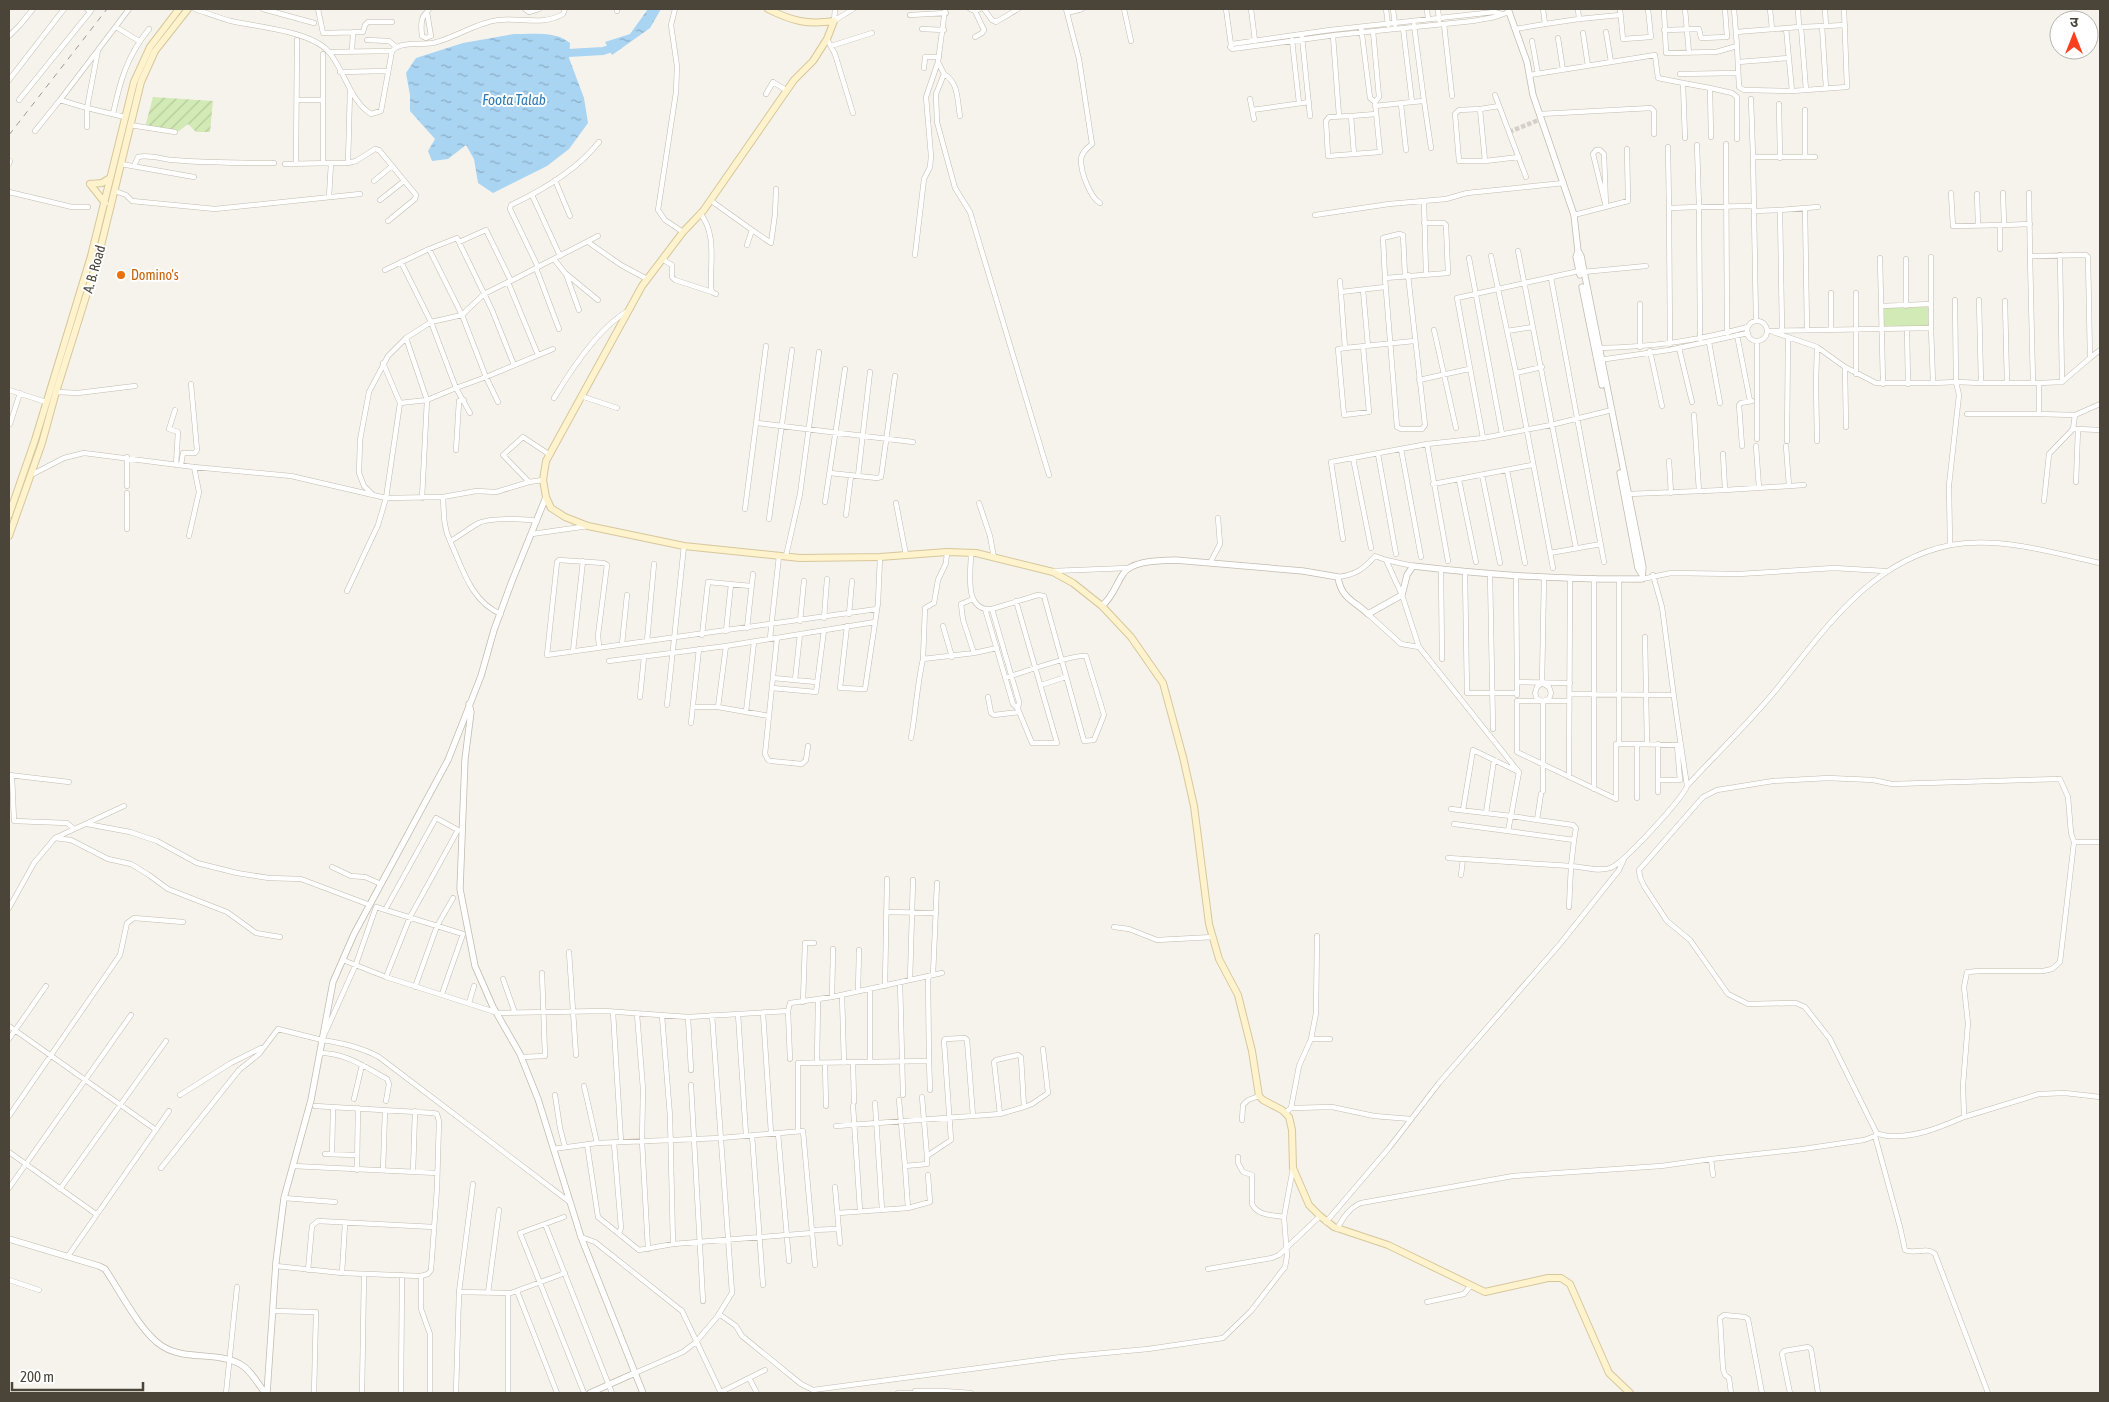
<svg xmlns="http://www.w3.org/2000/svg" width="2109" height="1402" viewBox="0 0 2109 1402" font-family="'Asap Condensed','Noto Sans Devanagari',sans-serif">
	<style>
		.park { fill: #d2eab5 }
		.garden { fill: url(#garden-furrows) }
		.water { fill: url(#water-ripples) }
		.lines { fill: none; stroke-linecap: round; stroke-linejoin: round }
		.river { stroke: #a9d4f2; stroke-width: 8 }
		.minor-tunnel { stroke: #d4d0c8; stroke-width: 4.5; stroke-dasharray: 4.5 2; stroke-linecap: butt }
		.minor-casing { stroke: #c2bbae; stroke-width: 5.5 }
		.tertiary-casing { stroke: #c2bbae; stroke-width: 7 }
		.secondary-casing { stroke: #d6c79b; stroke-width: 8 }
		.minor { stroke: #fff; stroke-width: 4.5 }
		.tertiary { stroke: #fff; stroke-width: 5.5 }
		.secondary { stroke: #fff3cd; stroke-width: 6 }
		.rail { stroke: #9a9a9a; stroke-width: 1; stroke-dasharray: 6 6; stroke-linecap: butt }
		.food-dot { fill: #e8710a; stroke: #fff; stroke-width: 2 }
		.labels { text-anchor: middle; stroke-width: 4; stroke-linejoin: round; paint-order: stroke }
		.street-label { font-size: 14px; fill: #4b4439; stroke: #fff }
		.food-label { font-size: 14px; fill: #c56008; stroke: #fff; text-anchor: start }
		.water-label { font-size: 15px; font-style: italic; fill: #2e7ab2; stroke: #fff }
	</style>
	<defs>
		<pattern id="garden-furrows" width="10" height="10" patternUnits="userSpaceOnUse" patternTransform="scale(1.25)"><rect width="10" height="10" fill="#d2eab5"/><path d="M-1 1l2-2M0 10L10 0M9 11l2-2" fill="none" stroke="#b6ca9c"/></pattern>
		<pattern id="water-ripples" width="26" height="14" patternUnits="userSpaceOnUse" patternTransform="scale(1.25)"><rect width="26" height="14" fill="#a9d4f2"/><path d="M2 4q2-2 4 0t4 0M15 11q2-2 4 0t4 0" fill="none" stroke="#8caec5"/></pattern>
	</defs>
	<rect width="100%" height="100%" fill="#f6f3ec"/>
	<path class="park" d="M1928 307 1929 326 1884 327V308Z"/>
	<path class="garden" d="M153 97 213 101 210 132H196L188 124 179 131 145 127Z"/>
	<path class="water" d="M648 9H661L650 28 612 55 605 42 630 34Z
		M514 34C532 34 557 31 570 43L569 58 584 98 588 123 569 149 547 166 493 193 478 183 474 159 466 145 448 159 432 161 428 151 435 139 410 111V95L406 73 416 58 463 43Z"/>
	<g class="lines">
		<path class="river" d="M568 53 603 51 618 46"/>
		<path class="minor-tunnel" d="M1509 132 1541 119"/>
		<defs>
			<path id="minor" d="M87 9 90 12 92 9
				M195 9C207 13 219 18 231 21 257 27 310 31 328 51 345 70 349 100 371 114L381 111 392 51 329 52
				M263 9 314 23
				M318 9 323 33 363 32 365 25 368 22H392
				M525 9 529 12 539 9
				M617 9V11
				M675 9 671 25 677 66 676 92 658 210 665 220 683 232
				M970 9 975 11 980 9
				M984 9 992 20 996 22 1018 9
				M1066 9 1079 59 1092 144C1087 148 1081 153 1081 160 1081 173 1090 197 1100 203
				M1124 9 1131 41
				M1226 9 1231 45
				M1251 9 1255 41
				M1386 9 1388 25
				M1393 9 1395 25
				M1427 9 1428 19
				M1438 9 1439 20
				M1543 9 1545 24 1579 19
				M1578 9 1579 19 1620 15
				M1620 9 1623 39 1651 37 1648 9
				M1664 9 1666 53 1716 52 1737 46 1734 9
				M1685 9 1689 53
				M1770 9 1772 29
				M1798 9 1799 27 1826 26
				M1825 9 1826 26 1845 25
				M975 11 984 30 982 33 975 37
				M427 12C420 17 421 28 422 36L426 38 431 36 427 12 429 9
				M1067 13 1082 9
				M910 15 946 13
				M834 21 853 9
				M834 21 835 9
				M1444 24 1452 96
				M1822 26 1826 88
				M116 27 139 41
				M1801 27 1806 90
				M1403 28 1412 102 1424 101 1414 25
				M1786 28 1792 91
				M922 29 944 30
				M1515 29 1545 24
				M1664 30 1699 29 1701 38 1727 37 1725 9
				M1373 31 1379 97 1375 102
				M1606 32 1611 62
				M1736 32 1799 27
				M1583 33 1588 66
				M9 36 20 25 33 9
				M1333 36 1339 116
				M1302 37 1310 116
				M1558 38 1563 70
				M827 39 835 54 853 113
				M367 40 389 41 396 47
				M1292 40 1299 103
				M1532 41 1538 74
				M831 46 872 33
				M1737 46 1739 87 1744 90 1792 91 1847 87 1844 9
				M1230 47 1232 49 1336 35 1473 21 1495 17 1509 12
				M1230 47 1232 44 1330 30 1494 12 1502 14
				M98 50 129 9
				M352 51 353 32
				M392 51C401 41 420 45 433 43 455 38 475 23 498 20 520 17 543 26 563 14L565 9
				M323 54V163
				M938 62 944 74 936 94 937 122 955 188 970 212 1049 475
				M1738 62 1789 58
				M924 68 925 57H939
				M340 72 387 71
				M944 74C959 83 957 100 960 116
				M1680 74 1738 73
				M1530 75 1655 55 1658 78 1683 83 1685 138
				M9 80 64 9
				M1683 83 1710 88 1711 137
				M1710 88 1732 93 1737 97V139
				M766 94 773 82 786 90
				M1495 95 1526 177
				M1250 99 1254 119
				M1751 99 1753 157H1815
				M19 100 90 12
				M297 100H323
				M1424 101 1431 148
				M1401 104 1406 150
				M1779 104 1780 158
				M1375 106 1412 102
				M1480 109 1499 106
				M1252 110 1309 102
				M1805 110V157
				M113 114C120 81 127 56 149 29
				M1540 114 1651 108 1654 111V134
				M1351 116 1376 114
				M130 125 175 132
				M87 127V108L125 117
				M35 131 60 100 87 108 98 50 60 100
				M1726 144 1727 333
				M1697 145 1699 207 1754 206
				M1668 147 1669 208
				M1596 150H1600L1604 154 1606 207 1593 154Z
				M1354 154 1328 156 1326 121 1329 117 1351 116 1354 154 1380 152 1375 102 1370 98 1361 27
				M1753 157 1756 321
				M1485 161H1459L1455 114 1459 110 1480 109 1485 161 1519 157
				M296 163 297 40
				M348 163 356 161 375 149 379 150 416 195 415 199 388 221
				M9 164 10 161
				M121 164 194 177
				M285 164 331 163
				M134 166 138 157C148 154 161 159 172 160 206 163 240 163 274 163
				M555 180 570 216
				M374 181 392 166
				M115 191 126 195 132 201 215 209 360 194
				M9 192 72 207H88
				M1951 193 1953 226 2004 225
				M2003 193 2004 225 2030 224
				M2029 193 2030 256
				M1977 194 1978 225
				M532 195 560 256
				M329 197 331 163H348L350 90
				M380 200 404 181
				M710 200 752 230 747 245
				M1424 202 1426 274
				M1805 208 1807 330
				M1754 211 1780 210
				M700 213C717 234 710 263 711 288L712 292 716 294
				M1315 215 1389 204 1446 199 1467 193 1564 183
				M1574 215 1628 201 1627 149
				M2000 225V249
				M752 230 771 243 775 214 776 189
				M459 242 486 230 511 281 509 282
				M588 242 621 265 647 279
				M429 249 457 238 492 310 514 365
				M1518 251 1576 548
				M915 255 924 179 930 167 931 156 926 97 938 62 945 9
				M1491 256 1516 373 1553 568
				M1469 258 1502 434
				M1880 258 1883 384
				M554 259 565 273 598 300
				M662 259 672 265V277L675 280 712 292
				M1906 259V306
				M538 267 510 209 511 205C543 190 577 170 599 142
				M536 268 598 236
				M385 270 429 249 462 315 431 322 456 388 427 400 422 498
				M1583 272 1646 266
				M566 274 579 310
				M1408 275 1425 425 1422 429H1401L1397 427 1385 278 1448 273 1446 225 1444 223H1424
				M1385 278 1383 238 1399 234 1403 235 1405 276
				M1551 278 1604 562
				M511 281 536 268 559 329
				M1340 281 1345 348
				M1363 290 1368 346
				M1341 292 1385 287
				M1831 293V330
				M1856 293V374
				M1955 300 1956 382 1981 383
				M1979 300 1981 383H2007
				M2005 301 2007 383H2033
				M1881 306 1931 304V257
				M1747 331a10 10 0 1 1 20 0a10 10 0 1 1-20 0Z
				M1931 328V304
				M1907 329 1908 384
				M1434 330 1456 428
				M1782 330 1780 210 1818 207
				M1507 331 1533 327
				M1767 331 1931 328 1933 383 1956 382 1959 395 1949 485 1950 545
				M1773 332 1817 347 1845 367 1846 427
				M1737 335 1750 401
				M1757 341V439
				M1709 342 1720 403
				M1670 344 1669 208 1699 207 1700 339
				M1363 346 1369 412 1344 415 1338 349 1345 348 1414 341
				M1640 347V304
				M1598 348C1654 347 1695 341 1748 327
				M1679 348 1692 402
				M1650 351 1662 406
				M538 355 508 282 484 294 462 315 486 377 553 349
				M2090 358 2100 350
				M1599 360 1669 350 1748 333
				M383 363 400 403 427 400 406 338 431 322 401 262
				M1845 367 1876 383H1933
				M1516 373 1542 367
				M1419 380 1469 369
				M2062 382 2090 358 2088 257 2086 255 2030 256 2033 383H2039V414L2075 415
				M2039 383 2062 382 2060 255
				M9 390 46 402
				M56 392 78 393 135 386
				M581 396 617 408
				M554 398C571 370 599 328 626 312
				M175 410 169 429 178 432 176 465
				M470 413 456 388 486 377 498 402
				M1967 414H2039
				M1694 415 1699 491
				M757 423 913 442
				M10 424 20 393
				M2073 429 2075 415 2100 404
				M1483 438 1457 298 1579 271
				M1787 441 1788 337
				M1817 441 1816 383 1817 347
				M1427 444 1448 561
				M1742 446 1739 405 1741 403 1752 401
				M1756 446 1759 488
				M1786 446 1789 486
				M1401 449 1421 557
				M456 450 459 401 464 400
				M1378 454 1396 554
				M1723 454 1725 490 1804 485
				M127 457V486
				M1353 458 1371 548
				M1669 461 1671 493
				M181 465 183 453H195L197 450 191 384
				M1507 470 1525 563
				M830 473 877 478 881 477 895 376
				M31 475 64 458 84 453 194 467 291 476 386 498 443 497 476 491 496 492 529 482 543 480
				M1482 475 1500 563
				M858 476 870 372
				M1459 480 1476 562
				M529 482 503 455 523 437 550 455
				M2076 482 2078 429 2100 430
				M1433 484 1532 465
				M127 493V529
				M372 494 364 486 359 473 360 440 369 392 388 356 406 338
				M1629 494 1725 490
				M443 497C444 512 443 527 450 541
				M2044 501 2049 454 2073 429H2078
				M825 502 845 369
				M896 503 906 555
				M979 503 990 536 994 558
				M745 509 766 346
				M846 515 851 476
				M769 519 792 350
				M532 534 588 526
				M189 536 199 492 194 467
				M1343 539 1331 462 1427 444 1483 438 1551 425 1612 410
				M971 553C971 571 963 612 992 609L1038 595 1044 596 1084 741 1094 740 1104 715 1086 656C1073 654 1027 671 1011 676L1005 678
				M1550 553 1601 544
				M786 556 800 494 819 352
				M1386 560 1413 566
				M1210 563 1220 544 1218 518
				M1441 570 1442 659
				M1053 571 1128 568
				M1465 573 1467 693H1517
				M1490 574 1493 729
				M1516 576 1517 682
				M1338 577C1355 575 1364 569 1375 556L1386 560 1402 595 1419 647 1401 644 1368 614
				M1594 578V789
				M1619 579V744
				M1642 579 1671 573 1739 574 1834 568 1885 571
				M347 591 378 525 386 498 400 403
				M1016 601 1057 743H1032L1018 709
				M985 609 1013 704 1018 709 1019 702 992 609
				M501 614C471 602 462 567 450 541 460 536 468 529 477 524 488 517 524 519 537 521
				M849 614 852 581
				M824 618 827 579
				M800 621 804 581
				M847 626 840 688 865 689 878 603 880 557
				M943 626 952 657
				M747 628 753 574
				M726 631 731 584
				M702 635 708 582 751 586
				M1645 637 1647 744
				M770 638 779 556
				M777 638 765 754 768 760 771 761 802 764 806 760 808 746
				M647 641 654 564
				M622 644 627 595
				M599 647 598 635 607 565 604 563 559 560 557 562 547 655 877 609
				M1419 647 1518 771
				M573 651 583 561
				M974 653 997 648
				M923 659 925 608 934 603 938 580 946 563 947 552
				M609 661 726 646 875 622
				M773 678 816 682
				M795 680 800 634
				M1542 683 1544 577
				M1542 683 1549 687 1551 693 1549 699 1543 701 1537 699 1535 693 1537 687Z
				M1041 685 1066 677
				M772 688 816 692 824 630
				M1570 694 1673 695
				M1517 695V682L1570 683
				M640 697 644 657
				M988 697 991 713 994 715 1019 712
				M1543 701V791
				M1569 701H1517V752L1616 799V744H1637V798
				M667 705 684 546
				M693 707H718L769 716
				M718 707 726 646
				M746 712 754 642
				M691 723 699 649
				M911 738C916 711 917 685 923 659L974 653 963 620 961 604 973 599
				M1637 744 1677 745 1680 780H1658
				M1658 744V792
				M9 775 69 782
				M12 776 14 821 67 823 74 829
				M1569 777 1570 578
				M1687 786C1716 754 1748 724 1775 691 1824 631 1869 561 1951 545 2000 536 2053 553 2100 563
				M1451 809 1511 816 1508 831 1454 824
				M1463 810 1473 750 1519 772 1511 816 1537 820 1541 794
				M1486 813 1494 760
				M1537 820 1573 825 1576 828 1574 840
				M87 824 130 832 157 841 197 863 237 873 269 878 301 879 370 905
				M55 838 124 806
				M2074 842H2100
				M1448 858 1571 866 1574 840 1508 831
				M332 867 351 876 365 877 381 884
				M1461 875 1463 859
				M1569 907 1571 866C1583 867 1599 872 1610 868 1622 865 1683 798 1687 786L1676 712 1662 607 1653 575
				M9 908 34 863 55 838 71 840 108 859 131 864 149 875 168 889 227 912 256 933 280 937
				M385 910 436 818 458 830 410 917 386 977
				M886 912 936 913
				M1114 927 1129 929 1157 940 1213 937
				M569 952 576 1055
				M343 960 386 977 498 1013 605 1011 688 1017 788 1011
				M933 975 937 883
				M503 979 515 1013
				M910 980 913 880
				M900 982 903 1095
				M885 986 887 879
				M415 987 437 926 453 898
				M870 989V1062
				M858 991 859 950
				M442 994 463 934 376 907 356 964 322 1040C343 1043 361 1047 379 1057L571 1203
				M842 995 844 1063
				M832 997 833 949
				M803 1002 805 943H814
				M469 1003 474 986
				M613 1012 621 1142
				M763 1013 771 1133
				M637 1014 643 1089 642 1141 648 1249
				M738 1014 746 1135
				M662 1016 670 1116 673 1244
				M688 1017 691 1070
				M9 1026 156 1130
				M9 1039 46 986
				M1311 1039 1316 1013 1317 936
				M320 1053C346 1053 365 1067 387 1079L389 1084 386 1101
				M522 1057 545 1056 542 973
				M790 1059 788 1011 790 1003 832 997 942 973
				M929 1061 930 1090
				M853 1062 854 1102
				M817 1063 818 1000
				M825 1063 826 1106
				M691 1085 703 1301
				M584 1086 597 1143
				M180 1095 231 1063 261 1048
				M555 1095 560 1128 565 1147
				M922 1097 927 1156
				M354 1099 362 1065
				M899 1100 905 1166
				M875 1103 882 1210
				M853 1106 860 1210
				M1024 1107 1032 1104 1048 1093 1043 1049
				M1291 1108 1332 1107 1374 1116 1411 1119
				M1285 1113 1291 1108 1299 1066 1311 1039H1330
				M9 1116 120 955 127 923 134 918 183 922
				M1964 1117 2039 1094 2065 1093 2100 1097
				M1242 1120 1243 1105 1248 1100 1259 1096
				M836 1126 1000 1114 1024 1107 1021 1057 1018 1055 996 1060 994 1062 1000 1114
				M798 1130V1063L929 1061 928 976
				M778 1133 789 1261
				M1877 1134 1830 1039 1805 1007 1796 1003 1748 1004 1728 994 1690 940 1667 921 1644 886 1640 877 1639 870 1703 797 1717 790 1773 781 1828 778 1873 780 1892 784 2060 779 2068 797 2071 833 2074 842 2060 962 2052 969 2043 971H1980L1967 972 1964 987 1968 1023 1963 1085 1964 1117C1941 1127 1915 1138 1889 1136 1885 1136 1881 1134 1877 1134L1875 1136 1900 1227 1905 1250C1914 1255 1927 1246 1935 1254L1988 1393
				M752 1135 763 1285
				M614 1143 621 1228 619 1233
				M587 1144 598 1217 639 1250 673 1244 812 1233
				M553 1149 597 1143 721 1138 803 1131 815 1265
				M9 1152 96 1214
				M325 1154 357 1155
				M332 1154 333 1108
				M1238 1157V1163L1243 1172 1252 1175V1204C1258 1216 1272 1215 1284 1217
				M293 1166 437 1173
				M161 1168 239 1070 259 1054 278 1029 322 1040
				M357 1170 358 1108
				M383 1170 385 1110
				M413 1172 415 1111
				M1713 1175 1711 1159 1803 1149 1864 1140 1875 1136
				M835 1187 840 1243
				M9 1188 131 1015
				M60 1189 166 1041
				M284 1198 335 1202
				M908 1208 905 1166 927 1164V1156L951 1140 944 1041 945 1039 965 1038 967 1040 973 1116
				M838 1213 908 1208 930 1202 928 1175
				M564 1217 520 1233 584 1393
				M1326 1222 1389 1148 1439 1083 1560 944 1619 870 1624 859
				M545 1224 612 1393
				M1337 1229C1343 1218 1349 1208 1361 1203L1513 1176 1661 1166 1711 1159
				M812 1230 839 1229
				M581 1237 595 1242 682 1311 721 1393
				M68 1256 169 1111
				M276 1266 342 1273 421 1276 428 1274 431 1270 437 1188 439 1121 437 1114 433 1113 315 1106
				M1208 1269 1272 1258 1279 1255 1320 1216
				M308 1270 312 1226 318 1221 434 1227
				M342 1273 345 1224
				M421 1276V1309L430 1334V1393
				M9 1280 39 1290
				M517 1291 557 1393
				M459 1292 511 1293 565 1273
				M488 1293 499 1210
				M508 1293V1393
				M1427 1302 1464 1294 1471 1285
				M273 1311 316 1312 314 1393
				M719 1314 736 1326 742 1336 801 1384 813 1390 1061 1357 1148 1349 1223 1338 1251 1311 1285 1267 1287 1256 1284 1217 1293 1168
				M635 1373 683 1352 696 1342 717 1317 732 1293 712 1015
				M749 1378 757 1393
				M915 1391H943
				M721 1392 765 1370
				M226 1393 237 1287
				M362 1393 364 1274
				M401 1393 402 1275
				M456 1393 459 1292 473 1184
				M898 1393H916
				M943 1393V1391L971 1393
				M1731 1393 1729 1378 1725 1375 1723 1369 1720 1318 1724 1315 1745 1317 1748 1319 1762 1393
				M1790 1393 1782 1354 1784 1351 1808 1347 1811 1349 1818 1393"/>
			<path id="tertiary" d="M1508 9 1527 62 1533 95 1574 215 1578 251 1576 257 1580 275
				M1582 287 1602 385
				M1620 473 1638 568 1641 573
				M1102 606C1114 595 1115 586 1123 574 1132 560 1160 561 1175 560L1303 571 1338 577C1341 599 1355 601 1368 614L1402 595 1407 575 1413 566C1489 575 1565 580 1642 579L1643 567 1581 256 1578 251
				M469 704 471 712 465 759 460 889 475 966 493 1007 520 1054 538 1099 581 1237 643 1393
				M9 1239 99 1266 105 1269C120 1291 141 1333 162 1346 185 1361 216 1351 240 1364 251 1370 258 1384 265 1393
				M267 1393 276 1262 284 1198 311 1100 333 982 354 934 448 760 481 676 494 630 512 581 546 497
				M590 1393 635 1373"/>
			<path id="secondary" d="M768 9C792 21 807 25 834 21L827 39 813 61 794 80 703 211 683 232 642 286 546 461 543 480 546 497 551 508 565 517 588 526 684 546 800 558 880 557 947 552 976 553 1053 572 1073 583 1102 606 1131 637 1163 683 1183 757 1194 806 1209 924 1219 959 1238 995 1252 1051 1259 1096 1263 1100 1282 1110 1289 1117 1292 1130 1293 1168 1309 1205 1320 1216 1334 1227 1388 1245 1485 1292 1548 1278H1561L1570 1284 1609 1373 1630 1393
				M90 184 105 203
				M90 184 102 183 110 178
				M9 515 35 440 91 256 134 82 150 47 179 9
				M9 536 42 443 56 392 98 258 141 82 155 51 188 9"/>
		</defs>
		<use href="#minor" class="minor-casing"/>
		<use href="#tertiary" class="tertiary-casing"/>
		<use href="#secondary" class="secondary-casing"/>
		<use href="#minor" class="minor"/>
		<use href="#tertiary" class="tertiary"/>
		<use href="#secondary" class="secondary"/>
		<path class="rail" d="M9 135 107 9"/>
	</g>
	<circle class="food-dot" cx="121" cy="275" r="5"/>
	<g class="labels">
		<g class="street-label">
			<text transform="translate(94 269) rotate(-74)" y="5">A. B. Road</text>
		</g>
		<g class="food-label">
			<text x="131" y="280">Domino's</text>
		</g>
		<g class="water-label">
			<text x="514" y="105">Foota Talab</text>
		</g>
	</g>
	<rect width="2109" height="1402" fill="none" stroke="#4b4439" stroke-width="20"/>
	<g transform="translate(2074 35)"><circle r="24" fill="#ffffff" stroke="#b7b4b0"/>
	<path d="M0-4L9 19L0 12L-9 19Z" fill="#fc3f1d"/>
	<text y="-8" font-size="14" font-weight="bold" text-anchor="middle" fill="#4b4439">उ</text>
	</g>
	<path d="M12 1382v8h131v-8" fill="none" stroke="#4b4439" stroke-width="2.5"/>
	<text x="20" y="1382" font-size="15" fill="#4b4439" stroke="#ffffff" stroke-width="4" paint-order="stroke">200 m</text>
</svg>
